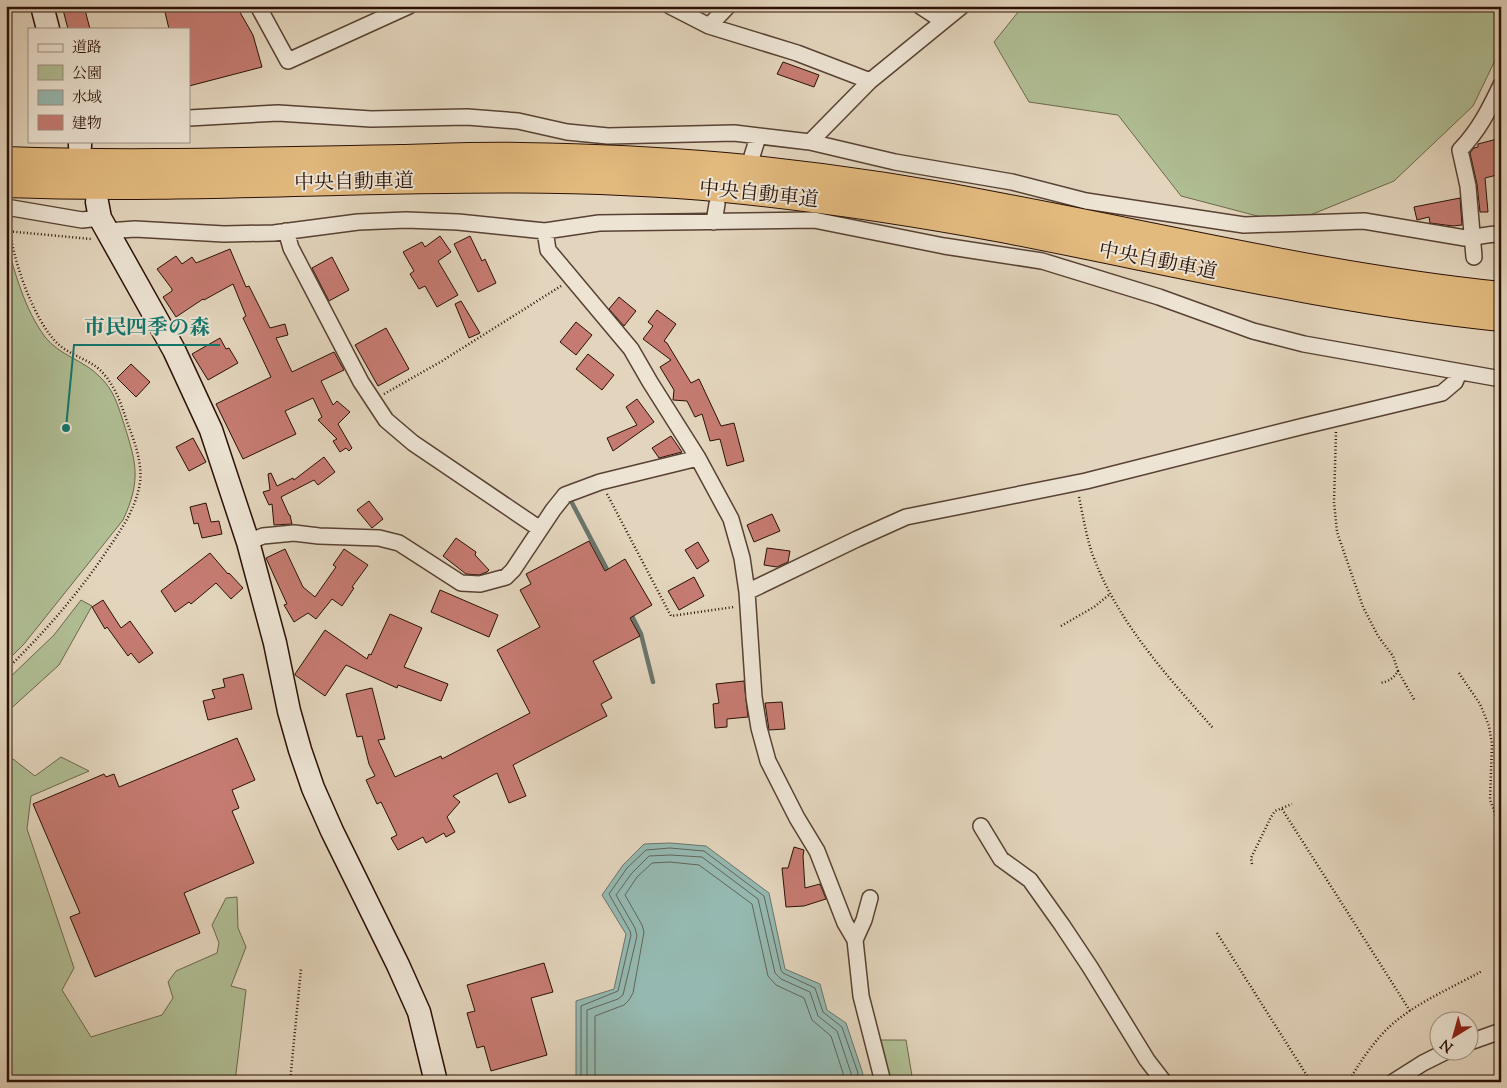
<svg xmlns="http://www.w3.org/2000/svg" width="1507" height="1088" viewBox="0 0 1507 1088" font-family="'Sorts Mill Goudy','Noto Serif JP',serif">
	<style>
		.green { fill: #b0be94; stroke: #6d674c }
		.water { fill: #95b9b1; stroke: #6a756c }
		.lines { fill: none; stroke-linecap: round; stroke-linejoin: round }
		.shore { stroke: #60645b; stroke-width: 1 }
		.stream { stroke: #6a756c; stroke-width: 4.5 }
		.building { fill: #c67b72; stroke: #2a1005 }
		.street-casing { stroke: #584133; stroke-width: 18 }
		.secondary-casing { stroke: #2a1005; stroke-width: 25 }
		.highway-casing { stroke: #2a1005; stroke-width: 30 }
		.path { stroke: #2a1005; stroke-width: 2.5; stroke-dasharray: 1 2.5; stroke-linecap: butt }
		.street { stroke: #ede4d4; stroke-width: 15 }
		.secondary { stroke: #ede4d4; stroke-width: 22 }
		.highway { stroke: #e2ba7e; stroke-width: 28 }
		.labels { text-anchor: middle; stroke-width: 4; stroke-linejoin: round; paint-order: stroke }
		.street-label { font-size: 20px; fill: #2a1005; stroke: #ede4d4 }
		.leader { fill: none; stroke: #0f766e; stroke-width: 2 }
		.callout-dot { fill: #0f766e; stroke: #ede4d4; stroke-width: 2 }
		.callout-label { font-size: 21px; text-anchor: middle; font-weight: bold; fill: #0f766e; stroke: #ede4d4; stroke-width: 4; stroke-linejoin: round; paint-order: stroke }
	</style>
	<rect width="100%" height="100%" fill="#e3d5bd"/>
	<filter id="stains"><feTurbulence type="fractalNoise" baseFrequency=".004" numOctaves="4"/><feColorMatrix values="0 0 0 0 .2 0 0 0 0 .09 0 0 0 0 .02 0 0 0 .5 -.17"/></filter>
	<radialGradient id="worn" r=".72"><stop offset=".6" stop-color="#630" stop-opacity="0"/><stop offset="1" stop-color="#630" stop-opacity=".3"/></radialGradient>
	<path class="green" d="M1023 6H1499L1501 14V48L1473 106 1394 181 1288 224 1181 196 1118 115 1029 102 994 42Z
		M6 242C16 275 24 308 45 337 60 356 84 360 100 377 113 389 118 405 123 421 136 462 142 479 123 520L24 644 6 662Z
		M81 600 92 606 59 665 6 713V681L54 635Z
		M61 757 89 771 31 796 27 829 74 968 62 990 91 1037 162 1015 173 998 168 982 176 971 217 953 219 943 212 925 226 898 237 897 238 928 246 947 231 986 246 990 235 1082H6V766L13 759 35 776Z
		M881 1040H906L913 1082H891Z"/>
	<path class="water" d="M670 843 706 846 769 893 785 969 820 984 827 1010 846 1023 863 1074 860 1082H576V1001L614 989 626 934 602 895 623 865 644 844Z"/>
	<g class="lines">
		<path class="shore" d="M581 1082V1006L618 991 631 935 630 931 609 894 627 868 646 850 670 848 704 851 764 896 781 970 783 973 815 988 823 1012 842 1027 858 1073 856 1082
			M587 1082V1010L618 999 623 995 637 936 635 928 616 895 632 873 649 856 670 855 702 857 758 899 775 973 781 979 810 992 818 1016 837 1031 851 1073 850 1082
			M595 1082V1016L624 1005 629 1000 633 993 644 932 642 925 625 895 637 877 652 863 670 862 699 865 752 904 768 976 776 985 804 998 812 1020 831 1036 843 1073 842 1082"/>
		<path class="stream" d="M571 501 610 575
			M630 612 641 634 653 682"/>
	</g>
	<path class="building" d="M62 6H84L90 29H68Z
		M168 6H227L228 9 237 7 253 35 262 67 189 86V29H169L165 12 169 10Z
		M783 62 819 75 814 87 777 74Z
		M1501 138V174L1485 178 1488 212H1480L1477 184 1470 153 1474 148 1478 147V144Z
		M1460 198 1462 225 1453 226 1430 223 1429 217 1417 220 1414 207Z
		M440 236 451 252 438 261 458 295 437 307 425 286 419 289 410 274 414 271 403 252 422 242 425 247Z
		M470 236 482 261 485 259 496 283 478 292 454 244Z
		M230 249 246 287 249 286 270 328 285 324 288 335 276 338 292 372 334 352 344 370 321 381 333 405 337 401 350 412 338 424 352 448 349 451 346 448 340 452 333 441 337 439 318 420 322 417 313 398 285 411 296 434 243 459 216 404 271 377 243 318 246 316 233 284 204 300 203 299 176 317 163 297 172 291V289L157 269 176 256 182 264 192 257 196 263Z
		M332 257 349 290 329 301 312 268Z
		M619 297 636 311 624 326 609 309Z
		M461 301 480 333 469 338 455 304Z
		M657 310 676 324 664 341 667 343 691 383 699 379 721 426 734 423 744 461 727 466 720 439 710 441 702 414 695 417 687 401 673 400 674 390 660 367 671 360 643 339 653 326 648 322Z
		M576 322 592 335 576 355 560 342Z
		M386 328 409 369 378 386 355 345Z
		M220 338 226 349 229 348 238 363 208 380 192 354Z
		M588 354 614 375 602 390 576 369Z
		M131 364 150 382 136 397 117 378Z
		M637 399 654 422 613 451 607 438 637 425 626 407Z
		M671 436 682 452 659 458 652 448Z
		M193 438 206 462 189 471 176 447Z
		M324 457 335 472 318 485 314 480 281 497 289 515H290L292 524 274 525 272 504 269 505 263 492 270 490 268 474 271 473 277 486 293 478 294 480Z
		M369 501 383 519 372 528 357 510Z
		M206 503 211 522 219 521 222 534 202 538 198 523 194 524 190 507Z
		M772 514 780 531 754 542 747 525Z
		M456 538 476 552 475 555 489 570 487 572 479 575 466 574 443 556Z
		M589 541 605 571 625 559 652 605 630 618 640 636 593 661 612 698 601 704 607 716 513 765 526 796 509 803 497 773 453 796 460 802 447 817 455 832 446 837 444 833 426 843 423 837 398 850 391 838 397 835 381 802 377 804 366 780 375 776 369 764 362 736 357 737 346 694 372 688 385 739 378 740 395 777 441 756 442 759 530 713 497 650 540 627 520 590 531 584 526 574Z
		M698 542 709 561 697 569 685 550Z
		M767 548 790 551 788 562 777 567 764 565Z
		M285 549 303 587 315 597 336 567 333 565 344 549 368 565 352 587 354 588 342 606 332 599 316 619 308 613 294 622 284 605 287 604 266 558Z
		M210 553 228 574 229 573 243 588 231 599 216 583 191 604 189 602 175 612 161 591Z
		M694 577 704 596 679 610 668 591Z
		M440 590 498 615 489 637 431 612Z
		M103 600 121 628 130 621 153 653 139 663 131 653 128 656 107 627 105 629 92 607Z
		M390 614 422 628 404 667 448 684 441 701 398 685 397 688 346 665 325 696 295 675V674L325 630 367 659 369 654 371 655Z
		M243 674 252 709 208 720 203 701 215 698 212 690 225 687 223 679Z
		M744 681 748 717 727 719V727L715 728 713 704 719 703 716 684Z
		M782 702 785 729 769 730 765 703Z
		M237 738 255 780 232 790 239 808 232 811 254 863 184 893 200 933 95 977 70 917 80 913 33 804 104 774 106 777 114 774 119 787Z
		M794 847 804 850 803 856 805 888 820 884 826 899 804 906 786 907 782 868H788Z
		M544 963 553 992 531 998 547 1055 491 1071 484 1046 477 1048 467 1013 475 1011 467 985Z"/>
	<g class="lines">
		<defs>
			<path id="street" d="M258 6 288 61 409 6
				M670 6 709 26 797 53 870 81
				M920 6 943 21
				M709 26 728 6
				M189 118 278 113 371 119 467 117 518 121 567 132 608 136 734 133 810 142 895 162 1012 182 1086 201 1244 225 1364 221 1465 238C1478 238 1488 233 1501 234
				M810 142 870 81 962 6
				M752 156 758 137
				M6 207 82 220 100 218
				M714 222 717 204
				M107 231 135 229 224 234 274 233 358 222 406 220 458 222 545 231 599 223 814 220 944 246 1042 261 1159 297 1253 331 1304 344 1501 379
				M286 231 291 248 361 382 386 420 413 443 540 529
				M545 231 548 250 631 349 650 382 698 458 731 519 742 558 747 592 754 697 759 728 768 761 797 818 817 851 845 923 855 940 861 996 883 1082
				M1474 257 1468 186 1460 150C1479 130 1489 110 1501 85
				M248 542 263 536 294 533 319 536 379 538 399 543 461 583 480 584 506 577 513 570 553 510 565 495 600 482 698 458
				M747 592 857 539 906 517 1086 481 1304 426 1442 393 1455 382 1459 373
				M981 826 1001 859 1030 880 1062 925 1090 967 1147 1060 1164 1082
				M855 940 864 920 870 898
				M1470 1042 1501 1031
				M1393 1082 1423 1063 1449 1050"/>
			<path id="secondary" d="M42 6 48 29
				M80 141V146
				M97 202 100 218 174 350 211 430 248 542 275 643 289 711 300 750 313 788 332 831 398 965 419 1012 436 1082"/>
			<path id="highway" d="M6 161C137 166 269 161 400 159 440 158 480 156 521 157 589 158 657 161 725 167 820 176 916 190 1009 209 1173 240 1335 279 1501 296
				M6 183C246 192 486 165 725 188 818 197 910 211 1002 228 1168 260 1332 300 1501 317"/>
		</defs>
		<use href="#street" class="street-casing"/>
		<use href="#secondary" class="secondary-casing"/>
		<use href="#highway" class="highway-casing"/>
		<path class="path" d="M6 231 91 239
			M384 394 442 361 561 286
			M1336 432 1334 502 1337 532 1363 607 1378 636 1393 656 1398 671C1393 679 1388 682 1379 683
			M607 494 671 616 734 607
			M1079 497C1083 516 1086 535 1092 553 1116 620 1166 675 1213 728
			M1061 626 1094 607 1110 594
			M6 670C44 633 79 593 108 549 121 530 134 511 139 488 144 466 135 443 127 422 121 403 115 386 102 372 90 359 70 356 57 343 33 319 11 256 9 222
			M1398 671 1415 701
			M1459 673 1480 704 1489 726 1492 744 1490 800 1501 829
			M1282 809 1410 1011
			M1252 864 1251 858 1271 817 1275 811 1292 804
			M1217 933 1311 1082
			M290 1082 301 969
			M1348 1082C1359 1064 1370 1047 1384 1032 1410 1005 1450 989 1482 971"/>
		<use href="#street" class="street"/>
		<use href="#secondary" class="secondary"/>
		<use href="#highway" class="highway"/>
	</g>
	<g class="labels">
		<g class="street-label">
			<text transform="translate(354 181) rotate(-1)" y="7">中央自動車道</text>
			<text transform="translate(759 193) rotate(6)" y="7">中央自動車道</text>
			<text transform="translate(1158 260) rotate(11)" y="7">中央自動車道</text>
		</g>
	</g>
	<path class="leader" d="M66 428L74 345H220"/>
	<circle class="callout-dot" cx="66" cy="428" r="5"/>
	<g class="callout-label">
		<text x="147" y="334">市民四季の森</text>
	</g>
	<rect width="1507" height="1088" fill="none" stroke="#e3d5bd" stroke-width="25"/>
	<rect x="8" y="8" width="1492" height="1073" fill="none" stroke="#2a1005" stroke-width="2.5"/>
	<rect x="12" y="12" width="1482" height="1063" fill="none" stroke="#2a1005"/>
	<rect x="28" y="28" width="162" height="115" fill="#ede4d4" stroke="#9f8f81"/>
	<rect x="38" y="44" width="25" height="8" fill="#ede4d4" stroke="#9f8f81"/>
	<text x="72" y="52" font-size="15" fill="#2a1005">道路</text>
	<rect x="38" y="65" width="25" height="15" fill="#b0be94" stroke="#9f8f81"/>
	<text x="72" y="78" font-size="15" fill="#2a1005">公園</text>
	<rect x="38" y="90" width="25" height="15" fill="#95b9b1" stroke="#9f8f81"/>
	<text x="72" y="102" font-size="15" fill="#2a1005">水域</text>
	<rect x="38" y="115" width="25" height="15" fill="#c67b72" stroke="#9f8f81"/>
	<text x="72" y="128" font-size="15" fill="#2a1005">建物</text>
	<g transform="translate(1454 1036) rotate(217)"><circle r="24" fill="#ede4d4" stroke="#9f8f81"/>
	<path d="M0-4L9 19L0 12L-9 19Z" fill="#8f2418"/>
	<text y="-8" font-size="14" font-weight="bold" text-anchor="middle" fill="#2a1005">N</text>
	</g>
	<rect width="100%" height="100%" filter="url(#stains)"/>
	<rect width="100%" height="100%" fill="url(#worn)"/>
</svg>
